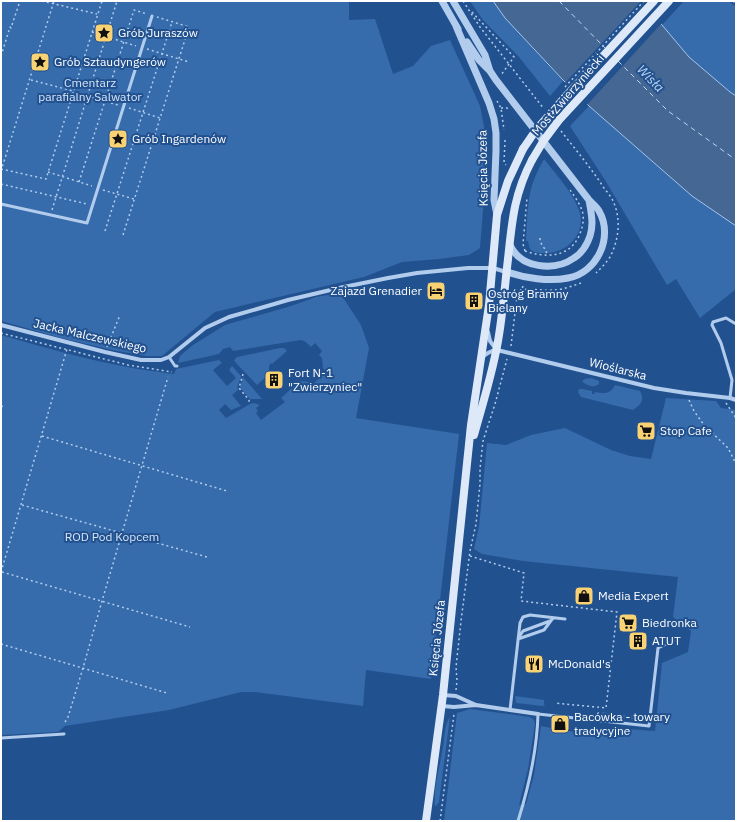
<svg xmlns="http://www.w3.org/2000/svg" width="737" height="822" viewBox="0 0 737 822" font-family="'IBM Plex Sans',sans-serif">
	<style>
		.green { fill: #366bac }
		.water { fill: #456793; stroke: #a5c6ed }
		.pier { fill: #22518f }
		.lines { fill: none; stroke-linecap: round; stroke-linejoin: round }
		.ferry { stroke: #bdd6f3; stroke-width: 1; stroke-dasharray: 5 4; stroke-linecap: butt }
		.path { stroke: #b1ccec; stroke-width: 1.5; stroke-dasharray: 2 3; stroke-linecap: butt }
		.service { stroke: #b1ccec; stroke-width: 3 }
		.minor { stroke: #b1ccec; stroke-width: 4 }
		.tertiary { stroke: #b1ccec; stroke-width: 7 }
		.secondary { stroke: #dde9f9; stroke-width: 8 }
		.path-bridge { stroke: #b1ccec; stroke-width: 1.5; stroke-dasharray: 2 3; stroke-linecap: butt }
		.secondary-bridge { stroke: #dde9f9; stroke-width: 8 }
		.labels { text-anchor: middle; stroke-width: 4; stroke-linejoin: round; paint-order: stroke }
		.poi-label { font-size: 12px; fill: #fff; stroke: #22518f; text-anchor: start }
		.park-label { font-size: 12px; fill: #d7e6f9; stroke: #22518f }
		.street-label { font-size: 12px; fill: #fff; stroke: #22518f }
		.water-label { font-size: 13px; font-style: italic; fill: #bdd6f3; stroke: #22518f }
	</style>
	<rect width="100%" height="100%" fill="#22518f"/>
	<path class="green" d="M1 1H349V20L375 19 393 74 413 66 431 46 450 40 480 106 486 137 487 161 480 248 469 255 439 259 402 262 364 277 215 312 162 356H146L112 350 61 338 1 321Z
		M470 1H493L505 18 563 81 550 96 519 57 483 20Z
		M684 1H729L736 7V96L730 92 689 57 662 25Z
		M589 106 692 196 736 226V289L700 318 676 279 667 285 605 180 570 126Z
		M544 159C555 173 573 193 579 210 587 234 567 254 543 253 539 253 534 253 531 250 529 248 529 245 528 241H526C527 223 527 203 532 185 535 176 539 168 544 159Z
		M340 293 361 325 369 348 356 418 459 434 431 679 366 670 363 706 255 692H241L169 710 65 726 58 732 1 735V335C46 348 92 361 138 369 150 371 162 372 174 374L176 369 219 360 222 363 213 370 227 386 236 378 229 370 232 366 241 376 237 388 239 389 232 395 241 406 231 410 225 404 219 410 226 418 250 404 254 403 260 405 256 408 258 411 256 413 261 420 285 402 281 398 300 381 309 382 312 385 326 372 323 368 322 358 319 355 322 351 315 343 311 347 306 342 301 340 233 351 230 347 223 349 219 354 178 363 180 356 193 345 225 325 291 306 316 297Z
		M280 348H284L287 351 272 364 271 363 269 366C270 376 264 378 257 385L236 363 234 360 237 357Z
		M243 377 262 399H250L240 388Z
		M591 378 599 381V384C595 388 586 386 582 381L585 379Z
		M615 385 640 391C645 401 641 404 633 410L581 397 578 392 579 389H582L592 391V394H594L595 392C604 394 611 394 615 385Z
		M666 398 716 401 721 408 736 410V821H444L457 713 470 709 530 717 534 720 535 724 528 769 519 805 526 804 534 775 541 726 567 731 611 735 614 728 655 731 662 663 688 652 691 631 673 617 678 577 523 561 482 554 474 549 479 527 487 443 506 445 531 435 565 428 611 450 630 456 651 459Z
		M515 696 544 700V705H547L543 706 516 703Z
		M603 712 607 713 643 717 641 719 638 720 602 716 601 714Z
		M450 717 439 802 436 806H435C433 786 440 767 443 747 445 738 444 724 450 717Z"/>
	<path class="water" d="M493 1H642L662 25 689 57 730 92 736 96V226L692 196 589 106 563 80 505 18Z"/>
	<path class="pier" d="M641 1H644L662 23 586 106 564 84Z"/>
	<g class="lines">
		<path class="ferry" d="M559 1 606 49
			M618 61 668 111 736 160"/>
		<path class="path" d="M42 1 97 14
			M463 1 480 27 544 109
			M733 1 736 4
			M472 12 514 57 501 75
			M92 32 136 46
			M147 49 189 62
			M1 56 10 27 11 28 20 1
			M31 80 73 91
			M87 96 118 105
			M497 101 501 108 504 130
			M129 108 160 118
			M501 108H507L508 109
			M561 131C576 150 591 168 604 188 608 193 613 199 615 206 621 222 618 242 610 257 606 263 601 268 596 273
			M505 140 504 163 506 165
			M1 169 46 179 102 1
			M1 171 54 1
			M48 172 92 186
			M79 182 134 10 147 14
			M1 184 87 204
			M103 190 134 199
			M52 210 117 1
			M105 231 172 22
			M123 235 189 27 157 17
			M540 238C540 246 546 247 547 255
			M525 251 523 244 527 198
			M525 251C545 258 569 258 579 236 582 229 584 222 583 214 581 205 575 197 570 190
			M520 290C531 288 542 291 553 290 562 290 572 286 581 283
			M1 333 128 365 172 372
			M511 346 517 296 524 285
			M107 347 120 315
			M243 374 239 388 249 400V402
			M689 400 694 411 704 425 728 448 736 464
			M726 403 736 418
			M1 406 5 407
			M42 436 227 491
			M22 505 207 557
			M470 556 524 573 521 601 617 612 606 708 555 703
			M1 572 67 349
			M2 572 190 627
			M1 644 167 693
			M456 690 457 681 456 667 461 621 470 551 476 524 480 484V469L482 450 483 441 495 404 507 359
			M65 722 68 717 83 668 102 601 168 377
			M440 821 454 714"/>
		<path class="service" d="M1 204 87 223 152 16
			M169 357 175 366H177
			M730 398 732 380 721 343 712 325 713 322 726 318 736 324
			M519 637 523 631 550 621
			M518 639 544 630 553 618
			M510 710 520 623 523 617 530 615 565 619
			M1 738 64 734
			M518 821C529 786 537 751 538 714L649 726 658 648 674 640"/>
		<path class="minor" d="M1 325 105 352 141 360H161L169 357 205 328 229 317 288 300 339 288 388 278 417 273 468 268H493L506 272
			M488 332 490 341 496 349
			M482 358C486 353 490 351 497 350L654 388 686 393 730 398 736 400
			M443 695 456 696 476 705
			M442 706 454 707 476 705 538 714"/>
		<path class="tertiary" d="M442 1 458 29
			M453 1 485 55 490 71 496 80 589 200C593 204 597 207 599 211 614 237 597 273 568 278 549 282 525 278 507 272
			M456 26 489 103 494 119 496 133V151L494 200 497 215
			M467 42 479 60 490 71
			M510 245C520 268 554 272 574 258 582 253 587 245 590 236 594 224 591 212 589 200"/>
		<path class="secondary" d="M567 95 654 1
			M474 435C483 402 494 369 499 335 503 310 505 284 508 259 512 221 514 194 532 160
			M426 821 443 695 471 425 489 305 497 215 508 181 523 149"/>
		<path class="path-bridge" d="M565 87 644 1"/>
		<path class="secondary-bridge" d="M523 149 536 130 567 95
			M532 160 544 140 559 120 669 1"/>
	</g>
	<defs>
		<symbol id="sight-square" viewBox="-11 -11 22 22"><rect x="-9" y="-9" width="18" height="18" rx="4" fill="#f8d273" stroke="#22518f"/><path d="M0-6L1.8-2.2L6-1.7L2.9 1.2L3.7 5.4L0 3.3L-3.7 5.4L-2.9 1.2L-6-1.7L-1.8-2.2Z" fill="#111"/></symbol>
		<symbol id="hotel-square" viewBox="-11 -11 22 22"><rect x="-9" y="-9" width="18" height="18" rx="4" fill="#f8d273" stroke="#22518f"/><path d="M-6-4.5h1.5V1H6V5H4.5V3h-9V5H-6ZM-4 0a1.8 1.8 0 1 1 3.6 0ZM.5 0V-2.5h3Q6-2.5 6 0Z" fill="#111"/></symbol>
		<symbol id="building-square" viewBox="-11 -11 22 22"><rect x="-9" y="-9" width="18" height="18" rx="4" fill="#f8d273" stroke="#22518f"/><path d="M-4-6H4V6H1V3H-1V6H-4ZM-2.5-4.3h1.7v1.8h-1.7ZM.8-4.3h1.7v1.8H.8ZM-2.5-1h1.7V.8h-1.7ZM.8-1h1.7V.8H.8Z" fill="#111"/></symbol>
		<symbol id="supermarket-square" viewBox="-11 -11 22 22"><rect x="-9" y="-9" width="18" height="18" rx="4" fill="#f8d273" stroke="#22518f"/><path d="M-6-5.5h2.5l.6 2H6L4.5 2H-2.5L-4.4-4H-6ZM-1.5 3.2a1.3 1.3 0 1 0 .1 0ZM3 3.2a1.3 1.3 0 1 0 .1 0Z" fill="#111"/></symbol>
		<symbol id="shop-square" viewBox="-11 -11 22 22"><rect x="-9" y="-9" width="18" height="18" rx="4" fill="#f8d273" stroke="#22518f"/><path d="M-5-2.5h2.3a2.7 3.5 0 0 1 5.4 0H5L5.5 6h-11ZM-1.5-2.5h3a1.5 2.3 0 0 0-3 0Z" fill="#111"/></symbol>
		<symbol id="restaurant-square" viewBox="-11 -11 22 22"><rect x="-9" y="-9" width="18" height="18" rx="4" fill="#f8d273" stroke="#22518f"/><path d="M-5-6h1v4h1v-4h1v4h1v-4h1v5L-1.5 .5V6h-2V.5L-5-1ZM5-6V6H3V1.5H1.5Q1.5-4 5-6Z" fill="#111"/></symbol>
	</defs>
	<g fill-rule="evenodd">
		<use href="#sight-square" x="93" y="22" width="22" height="22"/>
		<use href="#sight-square" x="29" y="51" width="22" height="22"/>
		<use href="#sight-square" x="107" y="128" width="22" height="22"/>
		<use href="#hotel-square" x="425" y="280" width="22" height="22"/>
		<use href="#building-square" x="463" y="290" width="22" height="22"/>
		<use href="#building-square" x="263" y="369" width="22" height="22"/>
		<use href="#supermarket-square" x="635" y="420" width="22" height="22"/>
		<use href="#shop-square" x="573" y="585" width="22" height="22"/>
		<use href="#supermarket-square" x="617" y="612" width="22" height="22"/>
		<use href="#building-square" x="627" y="630" width="22" height="22"/>
		<use href="#restaurant-square" x="523" y="653" width="22" height="22"/>
		<use href="#shop-square" x="549" y="713" width="22" height="22"/>
	</g>
	<g class="labels">
		<g class="poi-label">
			<text x="118" y="37">Grób Juraszów</text>
			<text x="54" y="66">Grób Sztaudyngerów</text>
			<text x="132" y="143">Grób Ingardenów</text>
			<text x="422" y="295" text-anchor="end">Zajazd Grenadier</text>
			<text x="488" y="298">Ostróg Bramny<tspan x="488" dy="14">Bielany</tspan></text>
			<text x="288" y="377">Fort N-1<tspan x="288" dy="14">"Zwierzyniec"</tspan></text>
			<text x="660" y="435">Stop Cafe</text>
			<text x="598" y="600">Media Expert</text>
			<text x="642" y="627">Biedronka</text>
			<text x="652" y="645">ATUT</text>
			<text x="548" y="668">McDonald's</text>
			<text x="574" y="721">Bacówka - towary<tspan x="574" dy="14">tradycyjne</tspan></text>
		</g>
		<g class="park-label">
			<text x="90" y="87">Cmentarz<tspan x="90" dy="14">parafialny Salwator</tspan></text>
			<text x="112" y="541">ROD Pod Kopcem</text>
		</g>
		<g class="street-label">
			<text transform="translate(568 95) rotate(-49)" y="4">Most Zwierzyniecki</text>
			<text transform="translate(483 168) rotate(-91)" y="4">Księcia Józefa</text>
			<text transform="translate(90 336) rotate(13)" y="4">Jacka Malczewskiego</text>
			<text transform="translate(618 369) rotate(14)" y="4">Wioślarska</text>
			<text transform="translate(437 638) rotate(-84)" y="4">Księcia Józefa</text>
		</g>
		<g class="water-label">
			<text transform="translate(651 78) rotate(45)" y="5">Wisła</text>
		</g>
	</g>
	<rect width="737" height="822" fill="none" stroke="#ffffff" stroke-width="4"/>
</svg>
